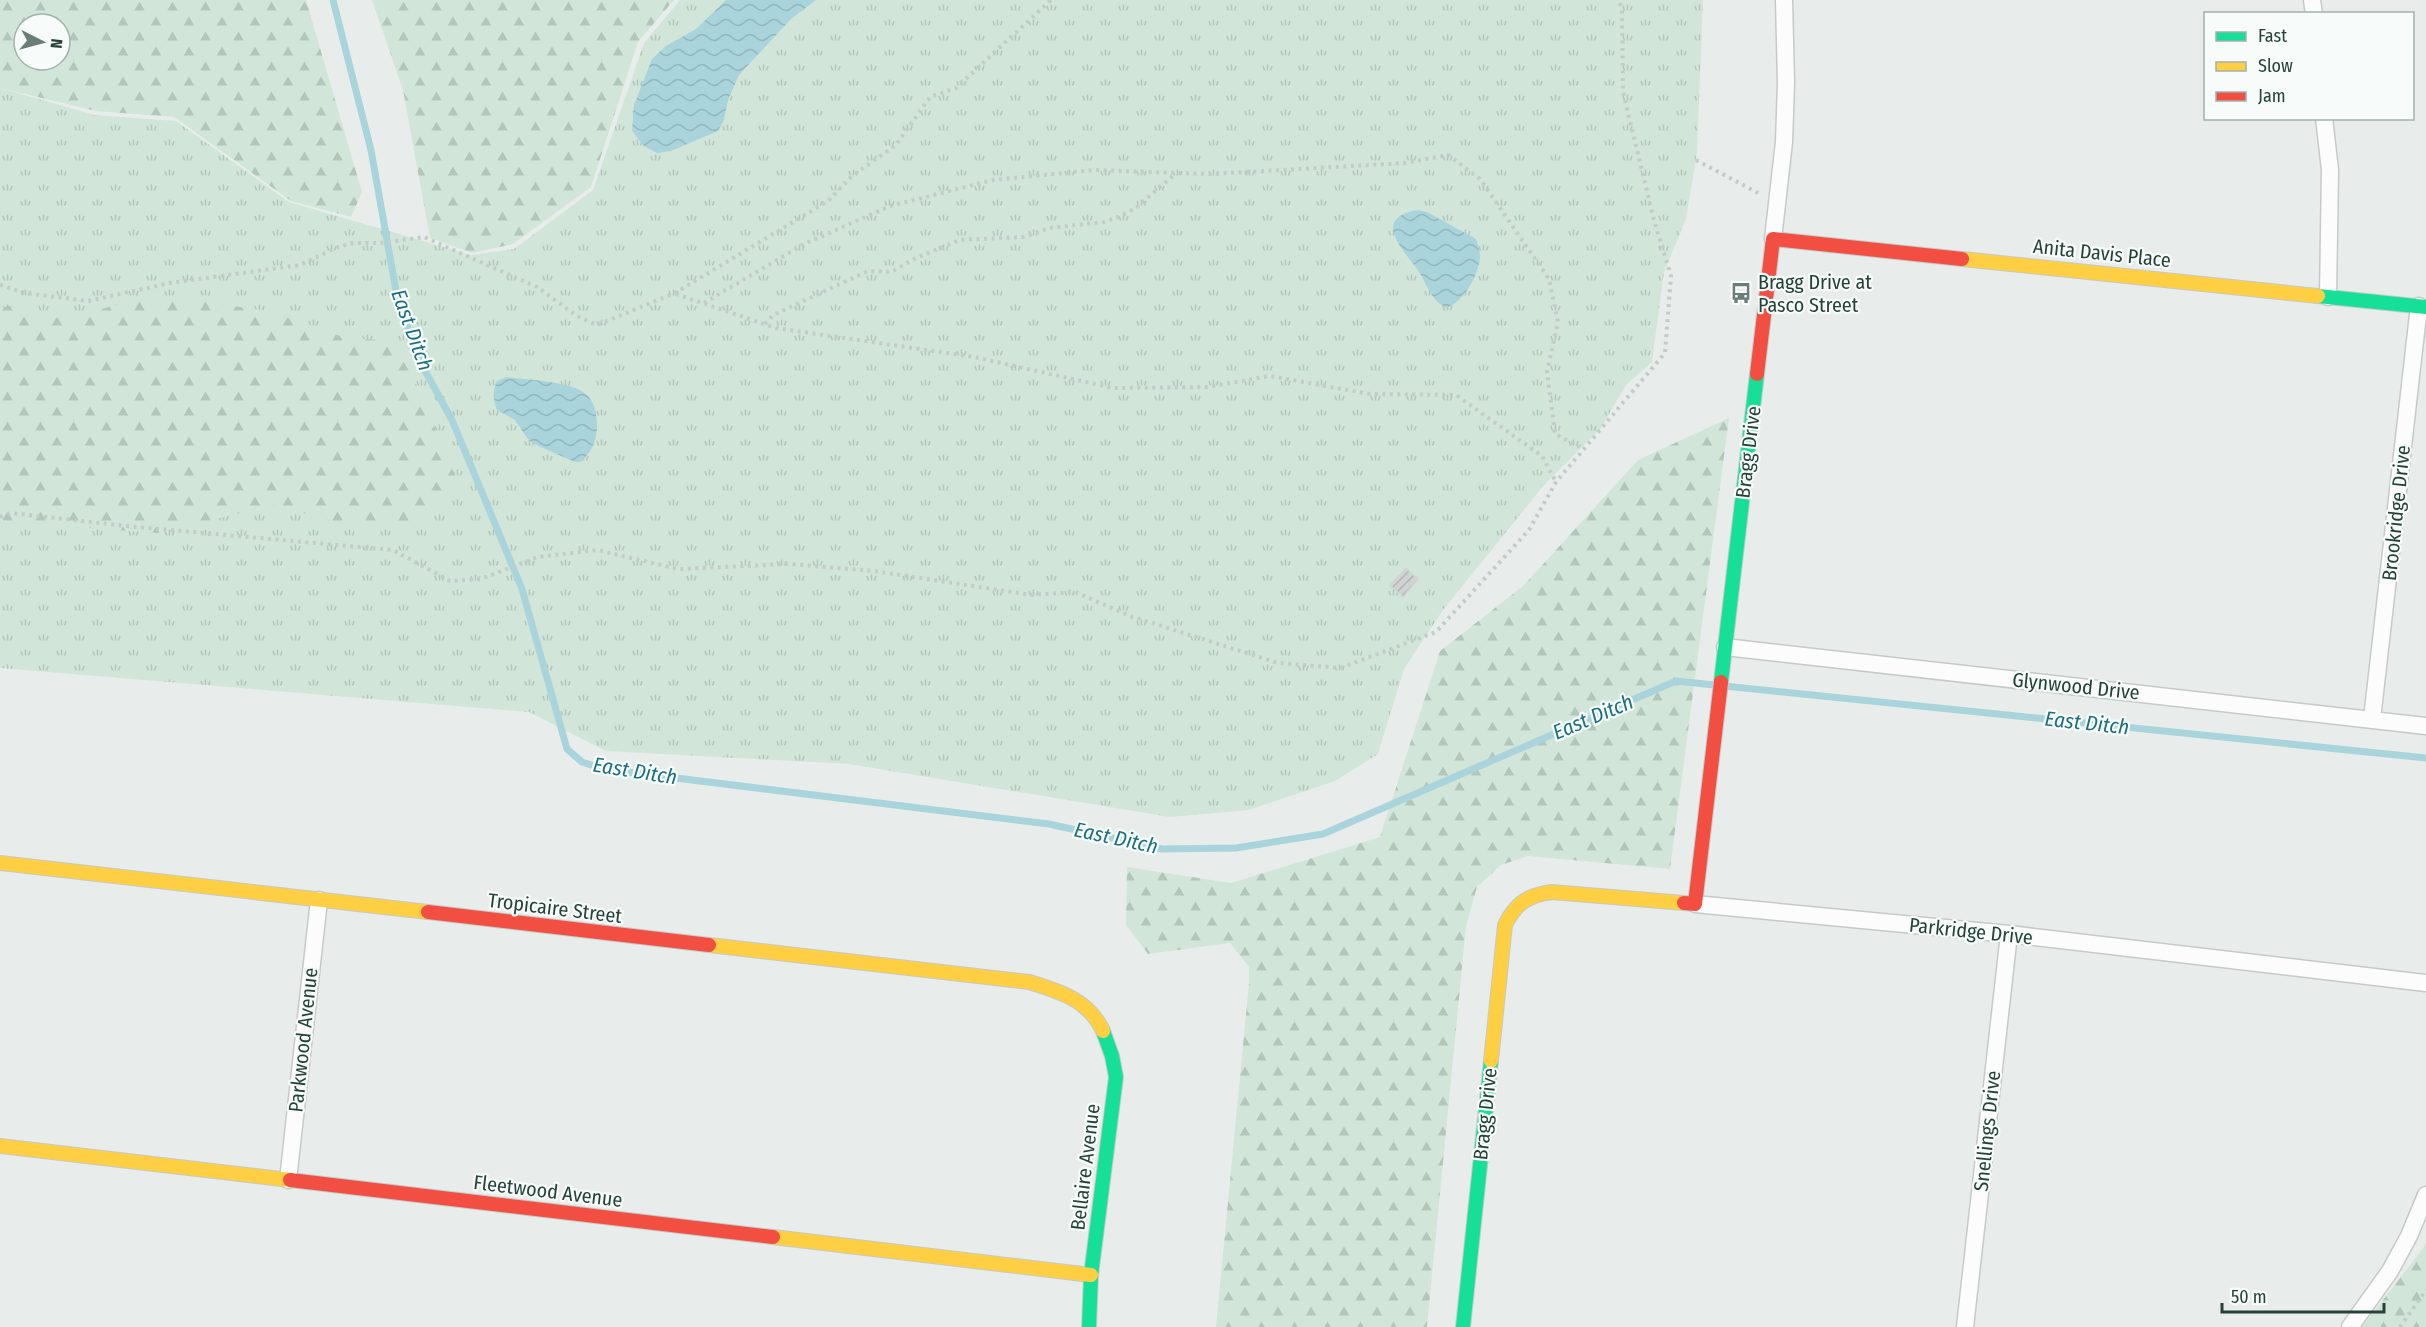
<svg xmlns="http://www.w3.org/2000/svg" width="2426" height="1327" viewBox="0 0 2426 1327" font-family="'Fira Sans Condensed',sans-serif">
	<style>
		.grass { fill: url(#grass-tufts) }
		.forest { fill: url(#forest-firs); fill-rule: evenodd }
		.water { fill: url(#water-waves) }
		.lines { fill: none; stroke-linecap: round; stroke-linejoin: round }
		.stream { stroke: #a9d4db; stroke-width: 7 }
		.building { fill: url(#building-hatch); stroke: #d1d6d4; stroke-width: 1.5 }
		.street-casing { stroke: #c5cac8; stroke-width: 19 }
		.fast-casing { stroke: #c3cbc8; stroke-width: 16 }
		.slow-casing { stroke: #c3cbc8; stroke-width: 16 }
		.jam-casing { stroke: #c3cbc8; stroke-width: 16 }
		.path { stroke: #c3ccca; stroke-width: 4; stroke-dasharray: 3 4.5; stroke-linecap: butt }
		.street { stroke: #fcfcfc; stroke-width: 16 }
		.fast { stroke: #16e098; stroke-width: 14 }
		.slow { stroke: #ffcf43; stroke-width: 14 }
		.jam { stroke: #f24e42; stroke-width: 14 }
		.labels { text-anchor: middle; stroke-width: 4.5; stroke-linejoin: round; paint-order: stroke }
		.street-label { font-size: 20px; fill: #24423a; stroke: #f7fbf9 }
		.poi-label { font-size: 20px; fill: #24423a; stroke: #f7fbf9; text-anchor: start }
		.water-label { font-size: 21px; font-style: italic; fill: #1c6f80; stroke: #f7fbf9 }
	</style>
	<defs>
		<pattern id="grass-tufts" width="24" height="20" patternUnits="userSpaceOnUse" patternTransform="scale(1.5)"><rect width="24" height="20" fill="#d1e6d8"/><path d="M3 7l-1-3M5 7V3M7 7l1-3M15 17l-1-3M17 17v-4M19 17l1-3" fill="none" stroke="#b3c6ba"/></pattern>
		<pattern id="forest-firs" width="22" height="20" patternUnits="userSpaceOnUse" patternTransform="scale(1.5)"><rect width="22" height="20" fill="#d1e6d8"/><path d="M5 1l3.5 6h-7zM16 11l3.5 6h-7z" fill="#b3c6ba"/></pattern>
		<pattern id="water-waves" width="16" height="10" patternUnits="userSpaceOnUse" patternTransform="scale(1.5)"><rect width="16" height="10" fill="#a9d4db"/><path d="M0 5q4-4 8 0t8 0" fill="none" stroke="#91b7bd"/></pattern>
		<pattern id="building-hatch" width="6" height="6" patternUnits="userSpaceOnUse" patternTransform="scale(1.5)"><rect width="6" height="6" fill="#cfd4d2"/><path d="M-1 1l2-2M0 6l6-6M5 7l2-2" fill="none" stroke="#b2b7b5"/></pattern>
	</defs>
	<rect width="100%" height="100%" fill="#e8edeb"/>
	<path class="grass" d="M680 0H1703L1697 153 1686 219 1664 272 1652 362 1626 385 1601 428 1544 485 1443 610 1404 669 1378 754 1335 781 1249 810 1170 817 849 764 606 751 529 712 0 668V88L95 115 176 121 289 202 471 255 514 249 593 190 644 43Z"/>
	<path class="forest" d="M0 0H306L362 192 351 217 291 201 174 117 96 111 0 88ZM24 24H60V60H24Z
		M372 0H674L638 42 591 187 513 244 472 253 430 238 403 90Z
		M177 298 268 311 346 338 398 341 460 488 418 520 355 527 274 505 157 533 19 523 0 519V308L10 306 66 320 118 304Z
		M1729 418 1670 869 1528 856 1501 865 1477 887 1466 926 1427 1327H1216L1249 983V967L1230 943 1148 954 1126 925 1127 867 1231 883 1380 837 1440 651 1523 586 1638 460Z
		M2426 1242V1327H2362L2424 1247Z"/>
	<path class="water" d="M726 0H816L791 19 739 75 728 100 724 120 718 131 671 151 657 153 644 146 632 131 634 105 652 59 666 46 696 29Z
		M1417 210 1427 212 1476 239C1478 245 1480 252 1480 258 1478 276 1464 301 1447 308 1431 301 1428 286 1419 272 1406 252 1369 219 1417 210Z
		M506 377C526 380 573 381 587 395 595 403 597 415 597 425 597 441 592 451 581 462H575L534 444 527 438 515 420 497 410C493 398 492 392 497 381Z"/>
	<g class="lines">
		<path class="stream" d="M333 0 371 150 398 302 423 367 452 420 522 589 567 749 582 762 603 769 1049 824 1162 849 1236 848 1323 834 1676 681 2426 758"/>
	</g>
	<path class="building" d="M1406 568 1418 579 1403 597 1390 585Z"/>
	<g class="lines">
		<defs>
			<path id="street" d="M2312 0 2314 14
				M2324 118 2330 170 2328 297
				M1773 239 1784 142 1786 83 1784 0
				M1725 647 2426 726
				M2372 719 2419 306
				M1695 904 2009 934 2426 983
				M288 1180 319 900
				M1965 1327 2009 934
				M2350 1327 2390 1271 2409 1236 2426 1195"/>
			<path id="fast" d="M2318 296 2426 307
				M1721 682 1757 374
				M1089 1327 1091 1275 1116 1077 1112 1056 1103 1031
				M1463 1327 1491 1061"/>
			<path id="slow" d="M1962 259 2318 296
				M0 863 428 912
				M709 945 1029 982C1059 991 1089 1000 1103 1031
				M1491 1061 1505 925C1516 903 1528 895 1552 892L1684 903
				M0 1146 290 1180
				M773 1237 1091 1275"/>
			<path id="jam" d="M1757 374 1773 239 1962 259
				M1684 903 1695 904 1721 682
				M428 912 709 945
				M290 1180 773 1237"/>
		</defs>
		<use href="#street" class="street-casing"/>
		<use href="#fast" class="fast-casing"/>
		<use href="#slow" class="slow-casing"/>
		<use href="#jam" class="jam-casing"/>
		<path class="path" d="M1696 160 1760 194
			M0 285 25 293 88 301 170 283 300 265 338 247 353 243H380L424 237 537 287 577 316 597 325 675 293 828 201 852 176 896 145 930 97 956 88 1051 0
			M676 294 776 328 974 357 1113 388 1207 387 1270 376 1370 394 1456 395 1542 456 1556 482
			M704 303 804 244 890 206 993 180 1093 170 1211 174 1404 163 1448 155 1480 179 1549 279 1558 322 1547 372 1555 434 1584 449
			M765 324 773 315 868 271 891 272 916 258 960 240 1024 237 1049 228 1104 222 1118 217 1136 208 1176 173
			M0 517 11 513 126 526 393 550 450 581 481 579 538 557 597 550 678 569 789 564 874 571 1032 595 1075 592 1130 616 1278 663 1340 668 1436 632 1529 530 1556 482 1665 353 1671 276 1654 220 1623 92 1622 11 1619 0
			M2400 1327 2426 1290"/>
		<use href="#street" class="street"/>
		<use href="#fast" class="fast"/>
		<use href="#slow" class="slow"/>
		<use href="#jam" class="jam"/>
	</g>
	<defs>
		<symbol id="bus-bare" viewBox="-9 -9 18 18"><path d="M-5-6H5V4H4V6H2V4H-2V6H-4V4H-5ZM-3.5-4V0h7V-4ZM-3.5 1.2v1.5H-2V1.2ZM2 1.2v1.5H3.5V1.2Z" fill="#697e78" stroke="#f7fbf9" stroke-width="2.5" paint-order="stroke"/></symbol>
	</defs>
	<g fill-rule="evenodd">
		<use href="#bus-bare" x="1726" y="278" width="30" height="30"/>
	</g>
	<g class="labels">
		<g class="street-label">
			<text transform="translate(2102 253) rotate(6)" y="7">Anita Davis Place</text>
			<text transform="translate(1748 452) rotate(-83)" y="7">Bragg Drive</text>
			<text transform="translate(2396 513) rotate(-84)" y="7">Brookridge Drive</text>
			<text transform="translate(2076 686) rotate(6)" y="7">Glynwood Drive</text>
			<text transform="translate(555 908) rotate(7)" y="7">Tropicaire Street</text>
			<text transform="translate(1971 931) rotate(6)" y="7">Parkridge Drive</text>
			<text transform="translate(303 1040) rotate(-84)" y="7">Parkwood Avenue</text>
			<text transform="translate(1485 1114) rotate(-84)" y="7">Bragg Drive</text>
			<text transform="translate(1987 1131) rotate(-84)" y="7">Snellings Drive</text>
			<text transform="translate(1085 1167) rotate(-83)" y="7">Bellaire Avenue</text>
			<text transform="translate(548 1191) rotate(7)" y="7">Fleetwood Avenue</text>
		</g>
		<g class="poi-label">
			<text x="1758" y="289">Bragg Drive at<tspan x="1758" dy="23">Pasco Street</tspan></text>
		</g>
		<g class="water-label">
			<text transform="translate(412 330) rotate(70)" y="7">East Ditch</text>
			<text transform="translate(1593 717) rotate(-23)" y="7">East Ditch</text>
			<text transform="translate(2087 723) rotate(6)" y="7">East Ditch</text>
			<text transform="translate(635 771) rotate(9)" y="7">East Ditch</text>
			<text transform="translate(1116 838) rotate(12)" y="7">East Ditch</text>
		</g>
	</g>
	<rect x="2204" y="12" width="210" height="108" fill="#f7fbf9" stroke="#a3b1ad" stroke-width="1.5"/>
	<rect x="2216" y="32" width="30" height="9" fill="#16e098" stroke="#a3b1ad" stroke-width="1.5"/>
	<text x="2258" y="42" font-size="18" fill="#24423a">Fast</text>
	<rect x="2216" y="62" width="30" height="9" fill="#ffcf43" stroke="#a3b1ad" stroke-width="1.5"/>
	<text x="2258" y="72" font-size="18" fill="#24423a">Slow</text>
	<rect x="2216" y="92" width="30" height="9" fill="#f24e42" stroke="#a3b1ad" stroke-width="1.5"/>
	<text x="2258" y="102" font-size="18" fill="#24423a">Jam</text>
	<g transform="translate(42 42) rotate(96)"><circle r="28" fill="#f7fbf9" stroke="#a3b1ad" stroke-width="1.5"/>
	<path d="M0-4.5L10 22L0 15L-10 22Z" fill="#697e78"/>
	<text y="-9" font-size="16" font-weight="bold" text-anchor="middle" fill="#24423a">N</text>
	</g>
	<path d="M2222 1303v9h162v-9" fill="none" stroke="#24423a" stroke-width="3"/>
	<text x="2231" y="1303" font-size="18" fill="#24423a" stroke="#f7fbf9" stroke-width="4.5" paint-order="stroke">50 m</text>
</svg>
